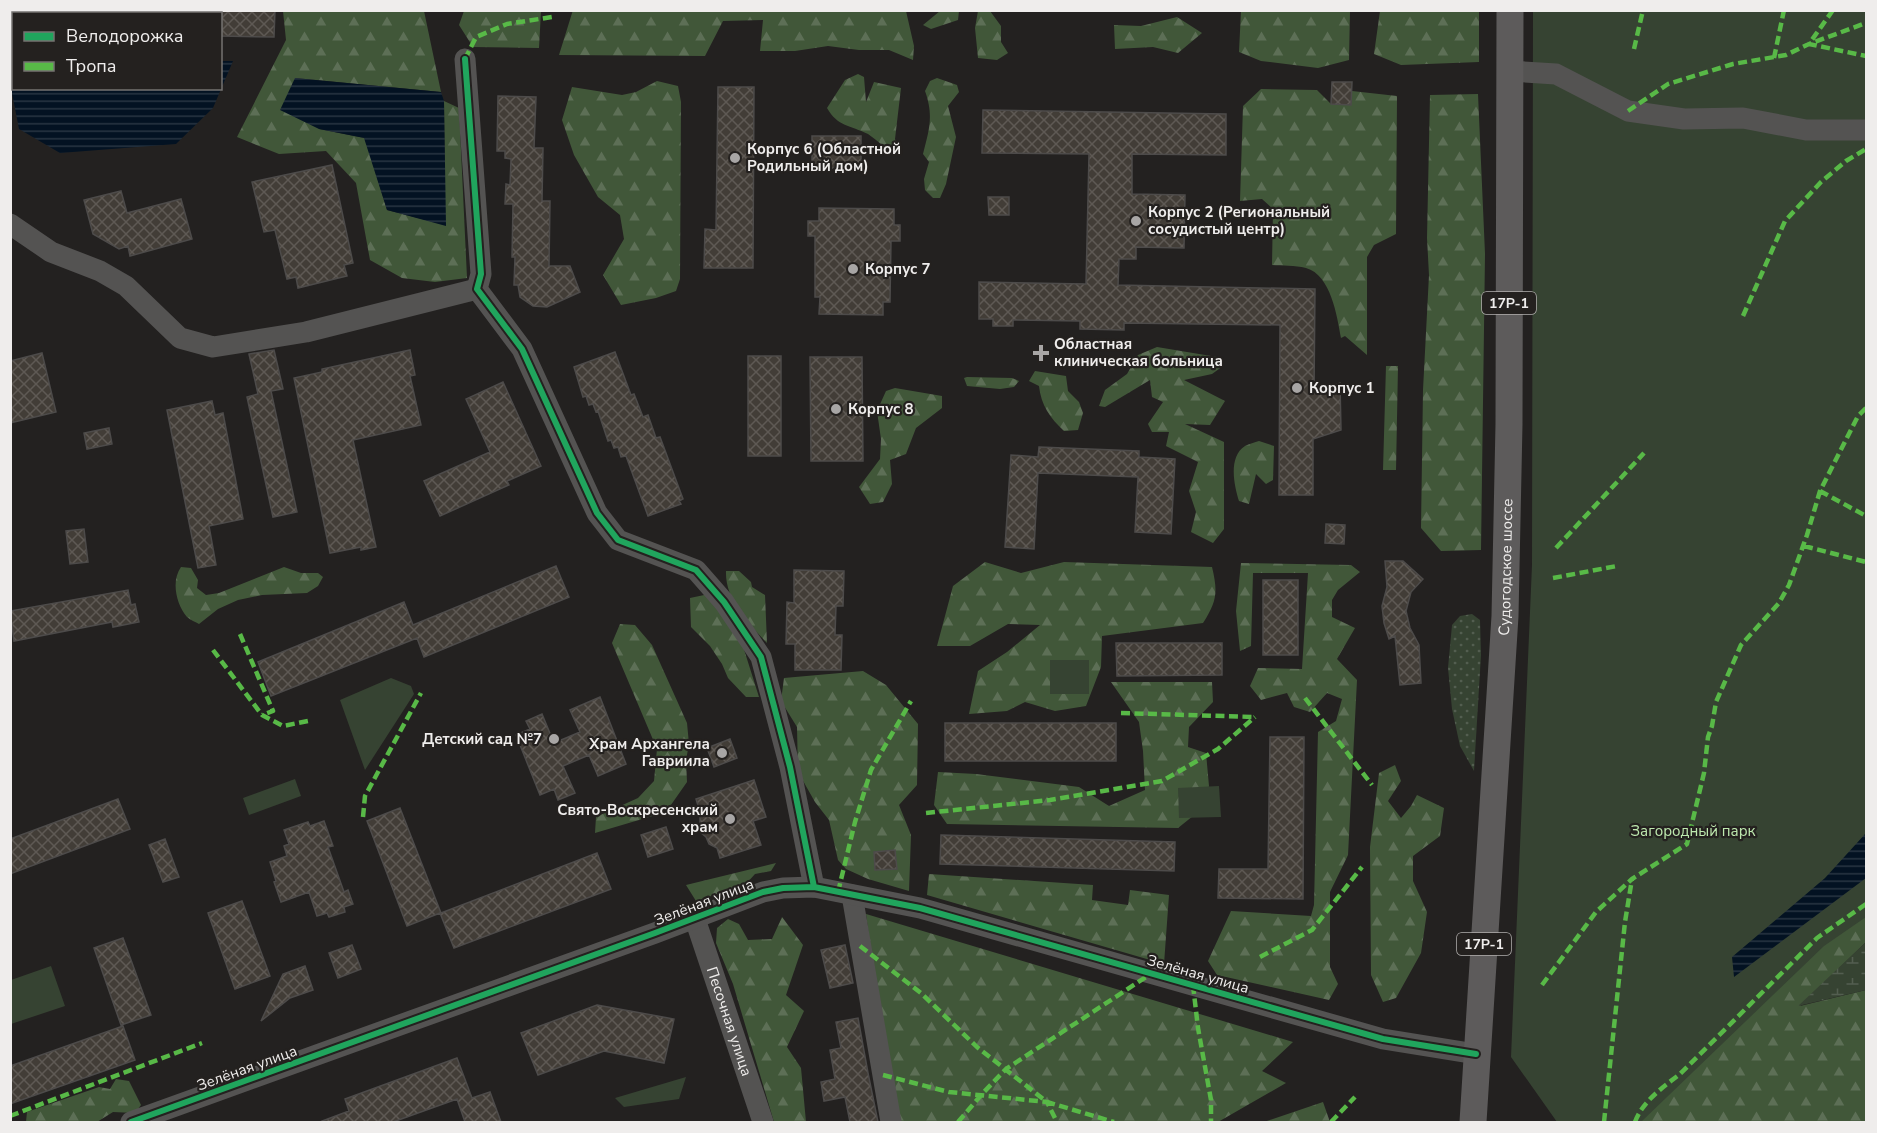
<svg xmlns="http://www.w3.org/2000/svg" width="1877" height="1133" viewBox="0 0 1877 1133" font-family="'Nunito Sans',sans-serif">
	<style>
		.grass { fill: url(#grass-dots) }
		.forest { fill: url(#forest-firs); fill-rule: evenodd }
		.wetland { fill: url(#wetland-marsh) }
		.park { fill: #364332 }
		.water { fill: url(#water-rules) }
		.building { fill: url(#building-cross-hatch); stroke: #4d4b4a; stroke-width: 1.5 }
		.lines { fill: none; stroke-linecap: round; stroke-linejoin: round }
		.minor { stroke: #545352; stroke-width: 21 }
		.major { stroke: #5d5b5b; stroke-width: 27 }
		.quiet { stroke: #58b947; stroke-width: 4.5; stroke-dasharray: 9 4.5; stroke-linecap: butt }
		.cycleway-casing { stroke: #24211f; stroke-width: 10 }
		.cycleway { stroke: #20a55d; stroke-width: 6 }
		.poi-dot { fill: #a8a6a5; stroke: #24211f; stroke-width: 2 }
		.labels { text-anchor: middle; stroke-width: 4.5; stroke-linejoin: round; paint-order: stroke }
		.shield { fill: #24211f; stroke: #b2b0ae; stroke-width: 1.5 }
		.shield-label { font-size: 14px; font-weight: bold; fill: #efedec }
		.poi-label { font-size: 15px; font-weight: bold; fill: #efedec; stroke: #24211f; text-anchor: start }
		.street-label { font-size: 15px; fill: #efedec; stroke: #24211f }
		.park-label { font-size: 15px; fill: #bee9af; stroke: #24211f }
	</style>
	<defs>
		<pattern id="grass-dots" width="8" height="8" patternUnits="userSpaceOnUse" patternTransform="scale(1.5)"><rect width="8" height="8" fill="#364332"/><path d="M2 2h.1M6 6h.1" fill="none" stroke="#535e50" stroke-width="1.8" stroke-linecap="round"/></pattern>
		<pattern id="forest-firs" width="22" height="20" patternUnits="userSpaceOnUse" patternTransform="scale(1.5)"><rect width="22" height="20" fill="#415739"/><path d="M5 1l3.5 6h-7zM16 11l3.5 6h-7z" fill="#5d6f56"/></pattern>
		<pattern id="wetland-marsh" width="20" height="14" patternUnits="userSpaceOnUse" patternTransform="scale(1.5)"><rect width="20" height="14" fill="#364332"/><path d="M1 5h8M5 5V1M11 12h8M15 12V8" fill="none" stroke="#535e50"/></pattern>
		<pattern id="water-rules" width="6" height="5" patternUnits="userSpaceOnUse" patternTransform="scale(1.5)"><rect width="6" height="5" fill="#031222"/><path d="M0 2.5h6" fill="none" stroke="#283542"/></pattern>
		<pattern id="building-cross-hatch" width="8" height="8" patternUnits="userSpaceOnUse" patternTransform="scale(1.5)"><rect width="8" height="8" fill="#423d37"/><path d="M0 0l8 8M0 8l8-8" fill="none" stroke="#5e5954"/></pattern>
	</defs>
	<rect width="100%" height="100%" fill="#232120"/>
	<path class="grass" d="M1472 614 1480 620 1481 655 1474 771 1460 746 1452 709 1448 668 1452 625 1460 616Z"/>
	<path class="forest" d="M573 10 906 11 914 46 913 60 889 50H859L828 46 795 51H760L763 20 723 21 705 56 559 55Z
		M283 11H424L441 92 295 78 319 129 365 138 387 210 445 225 444 101 459 108 467 278 435 282 402 278 370 260 356 183 326 151 279 154 237 137 286 40Z
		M464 11H541L539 48 473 47 459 25Z
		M940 11H959L958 20 931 29 923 25Z
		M978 11H990L1001 26V42L1008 53 997 60 978 58 975 28Z
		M1241 11H1350L1349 60 1318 68 1261 61 1239 52Z
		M1380 11H1479V62L1401 65 1374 54Z
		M1177 17 1202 33 1178 53 1153 47 1115 49 1114 25 1141 26Z
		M858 74 864 77 866 102 874 82 901 88 895 139 899 151 895 155C886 149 877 140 868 134 850 125 838 127 827 108L845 80Z
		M937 78 957 85 959 92 948 106 956 137 946 184 940 198H933L925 190 924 179 929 162 923 154C929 130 934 116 925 91L930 81Z
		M657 81 678 86 681 102 680 279 676 291 656 298 621 305 603 275 624 239 620 215 598 197 574 155 562 120 572 87 622 95 636 92Z
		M1261 89 1317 90 1331 104H1351L1352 91 1397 96 1396 234 1374 245 1367 257V355L1345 336 1341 338C1337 316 1331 275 1306 268 1295 265 1282 266 1272 265L1273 209 1262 199 1240 201 1243 106Z
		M1478 94 1485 254 1481 550 1441 551 1421 528 1423 390 1429 275 1427 238 1430 95Z
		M1157 347 1223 358V366L1212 374 1184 380 1225 401 1210 425 1185 424 1224 442V529L1213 543 1191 532 1196 512 1189 491 1198 462 1166 446 1169 432H1152L1148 424 1163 402 1152 397 1150 380 1105 407 1099 406 1105 390 1127 374 1138 355Z
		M1386 366H1398L1396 470H1383Z
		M1035 371 1066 376 1068 391 1079 402 1083 413 1078 430 1064 431C1050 418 1041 405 1039 386L1029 381Z
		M967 377 1012 378 1019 381 1014 387 1000 389 967 386 964 378Z
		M895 388 942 396V408L916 428 906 454 890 460 892 484 883 502 870 504 859 487 880 459 881 439 877 411 886 391Z
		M1259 441 1274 446 1273 480 1266 484 1256 474 1249 504 1239 501C1234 485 1228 457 1245 446 1249 444 1255 442 1259 441Z
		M985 562 1021 573 1064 562 1212 567C1218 592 1217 601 1203 623L1102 636 1101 667 1086 706 1055 711 1025 702 1007 711 969 714 978 671 1007 652 1040 625 1008 624 970 646H937L953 586Z
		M1241 563 1351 565 1360 572 1338 590 1332 600V617L1355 628 1337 659 1357 680 1348 855 1330 892V967L1338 984 1329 1000 1217 975 1208 961 1231 911 1311 916 1314 905 1318 732 1336 721 1342 699 1327 693 1310 712 1294 707 1287 693 1261 700 1250 686 1258 668 1302 669 1308 573H1253L1251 646 1240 651 1236 611Z
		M181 567 191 568 198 580 197 588 206 595 219 593 284 567 301 573H318L323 577 318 586 307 593 262 595 238 600 218 609 199 624C196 622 190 620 187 617 176 604 171 581 181 567Z
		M726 571H739L751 582 752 587 765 595 767 643C748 623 725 600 726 571Z
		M709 594 741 640 759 697H746L728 678 722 664 710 646 691 627 690 598Z
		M620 624 635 625 652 645 687 723 689 744 686 760 687 782 666 812 595 833 596 817 638 798 654 781 657 749 612 643Z
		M863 671 886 685 918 724 917 785 899 805 911 835 909 891 868 879 846 869 838 860 829 820 815 802 798 772 797 727 781 701 784 678ZM895 850 897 868 875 870 874 852Z
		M1111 682H1212L1213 702 1189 727 1188 747 1206 753 1209 786 1203 808 1178 828 947 824 934 805 938 772 976 774 1079 787 1109 806 1145 790 1143 751 1139 722Z
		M1395 765 1401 781 1388 801 1401 818 1411 806 1417 795 1444 808 1440 836 1413 856V881L1427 912 1421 953 1396 998 1383 1002 1371 975 1370 847 1379 773Z
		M776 863 771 871 755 874 745 885 696 901 686 885Z
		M929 874 1093 885 1092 900 1128 905 1130 890 1169 895 1164 964 927 895Z
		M1866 878V942L1800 1006 1866 990V1122H1635Z
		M866 914 1293 1042 1262 1071 1286 1083 1218 1122H898L883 1041Z
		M782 917 803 945 786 995 804 1011 787 1047 801 1068 806 1122H774L733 984 716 943 717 928 728 919 739 924 748 940 772 939Z
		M116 1079 129 1081 141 1105 135 1113 113 1112 97 1122H26L27 1112 99 1087 110 1089Z
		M1323 1102 1330 1122H1264Z"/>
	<path class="wetland" d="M1866 942V990L1798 1006Z"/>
	<path class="park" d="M1533 11H1866V917L1824 946 1641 1122H1557L1511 1057 1532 565Z
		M1050 660H1089V694H1050Z
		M391 678 411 686 414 694 365 770 340 700Z
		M295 779 301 796 249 815 243 798Z
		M1219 786 1221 817 1179 818 1178 788Z
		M51 966 65 1006 11 1024V980Z
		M686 1077 679 1099 624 1107 615 1098Z"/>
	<path class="water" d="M221 61H233L213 108 176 144 60 153 19 129 11 88V66H13L14 88H220Z
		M295 78 441 92 444 101 446 226 387 210 364 138 319 129 280 110Z
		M1866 833V878L1734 977 1732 957 1825 878Z"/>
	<path class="building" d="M220 10H275L274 37 220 36Z
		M1332 82H1352L1351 105 1331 104Z
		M718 87H754L753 268H704L705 229 716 230Z
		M498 96 536 97 534 148H543L542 201H550L549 266H570L580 292 547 307 533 306 520 297 518 285H514L515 257H512L513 204H505L506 184 510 185 511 159 505 158V151H497Z
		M983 110 1226 114V155L1132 154V194L1185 195 1184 248 1136 247V259H1119L1118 285 1315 289 1314 393 1340 383 1341 430 1313 439V495H1279L1280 325 1124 323V330L1080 329V321L1013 320V326H993V319H979V282L1086 284 1089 154 982 153Z
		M812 136H861V168H812Z
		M332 165 353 263 344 265 347 276 298 288 296 277 287 279 275 230 264 232 252 182Z
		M121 191 127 213 181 199 192 239 130 256 128 246 119 249 93 234 84 200Z
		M988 197H1009V215H989Z
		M819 208 894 209V225H900V241H891L890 302H883V315L819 314 820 297H815V236H808V221H819Z
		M274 350 283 389 271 391 297 512 273 517 247 397 258 394 249 354Z
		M410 350 415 375 410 376 421 425 353 440 376 547 361 550V547L330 553 294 378 322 372V369Z
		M615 352 631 395 634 394 643 417 648 415 656 438 660 437 683 499 679 501 681 504 648 516 626 456 621 457 618 447 614 448 611 440 608 441 598 411 596 412 593 404 589 405 586 396 583 397 574 367Z
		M42 353 56 412 10 423V361Z
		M748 356H781V456H748Z
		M810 357H862L863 461H811Z
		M503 382 541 466 507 481 509 485 440 516 424 481 490 452 466 399Z
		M212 401 215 415 223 413 243 519 209 526 216 565 198 568 167 410Z
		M109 428 112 444 87 449 84 433Z
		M1039 447 1139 451V457L1175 459 1171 534 1135 532 1138 477 1038 473 1034 549 1005 547 1011 455 1038 457Z
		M1326 524 1345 525 1344 544 1325 543Z
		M84 529 88 562 70 564 66 531Z
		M1385 561H1403L1423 579 1411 592 1406 611 1410 628 1419 645 1421 683 1400 685 1395 636 1389 639 1384 623 1382 606 1387 587Z
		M556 566 569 597 424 657 417 638 271 696 258 662 404 602 413 625Z
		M794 570 844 571 843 606H836L835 635H842L841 670H795V644H786L787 602 794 603Z
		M1263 580H1298V655H1263Z
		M128 590 131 605 135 604 139 622 113 627 112 622 14 641 10 611Z
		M1116 643H1222V675L1117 676Z
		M600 697 626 764 598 776 589 755 563 766 575 793 558 800 554 789 540 795 516 735 530 729 526 721 542 714 554 743 580 732 570 710Z
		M945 723H1116V761H945Z
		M1270 737H1304L1303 899 1218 898 1219 869H1268Z
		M730 739 737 758 714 767 707 748Z
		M754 780 766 817 753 821 761 845 720 858 717 848 709 844 706 837 700 832V812L696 799Z
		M118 799 130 829 10 874V839Z
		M400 808 441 913 597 853 611 889 454 948 440 913 407 926 367 821Z
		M324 821 333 846 328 847 344 892 348 890 353 904 344 907 345 912 329 917 327 913 317 916 309 892 281 902 274 882 276 881 270 862 287 856 284 846 289 844 284 830 308 822 310 826Z
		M666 827 673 849 648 857 641 835Z
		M941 835 1175 842 1174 871 940 864Z
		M165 839 179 877 163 882 149 845Z
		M895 850 897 869 875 870 874 852Z
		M242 901 270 976 235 989 208 913Z
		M123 938 151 1015 121 1025 94 948Z
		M352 945 361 969 338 978 329 953Z
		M845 945 853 983 830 988 821 950Z
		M305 966 313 990 290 998 261 1021 283 974Z
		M597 1005 674 1019 664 1063 604 1051 538 1075 521 1033Z
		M858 1018 868 1073 878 1122H850L845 1097 824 1101 821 1082 835 1079 830 1050 841 1048 836 1022Z
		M123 1026 135 1060 10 1104V1066Z
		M457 1058 472 1098 490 1092 501 1122H465L457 1099 393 1122H323L322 1121 349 1111 345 1099Z"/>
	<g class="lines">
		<g class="minor">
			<path d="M465 59 481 274 477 289 522 349 597 513 618 540 696 570 724 602 761 657 790 767 814 887"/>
			<path d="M1510 71 1556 74 1628 111 1684 119 1743 118 1806 130H1866"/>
			<path d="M10 224 51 252 100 271 126 286 180 338 213 347 306 332 477 289"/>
			<path d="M852 895 891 1122"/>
			<path id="s1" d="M695 919 763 1122"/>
			<path d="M131 1122 655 933 763 892 783 888 814 887 920 908 1383 1039 1476 1054"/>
		</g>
		<path class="major" id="s2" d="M1473 1122 1505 616 1509 424 1510 10"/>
		<path class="quiet" d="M1833 10 1809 44 1866 56
			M1634 49 1643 10
			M1774 58 1784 10
			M465 59 476 37 507 24 552 17
			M1628 111 1668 84 1733 64 1786 55 1809 44 1866 23
			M1743 316 1785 221 1821 182 1846 161 1866 149
			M1820 491 1866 516
			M1804 546 1866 562
			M1556 548 1644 453
			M1553 578 1617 566
			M240 634 273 711 262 715
			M213 650 262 715 283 726 308 721
			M1305 698 1372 785
			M1121 713 1255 717
			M926 813 1050 800 1162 781 1218 749 1255 717
			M363 817 365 796 421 693
			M838 892 855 822 871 770 911 701
			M860 946 921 993 977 1047 1047 1102 1114 1122
			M1260 957 1312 930 1362 867
			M1193 985 1198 1028 1211 1100V1122
			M1542 985 1596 912 1632 879 1687 844 1704 773 1708 737 1712 726 1716 702 1741 645 1779 603 1789 585 1807 535 1820 491 1858 416 1866 408
			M883 1075 949 1092 1047 1102 1057 1122
			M10 1116 202 1043
			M958 1122 982 1094 1006 1069 1152 973
			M1331 1122 1355 1097
			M1604 1122 1625 922 1632 879
			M1635 1122C1642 1102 1663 1087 1680 1074L1817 938 1866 904"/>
		<defs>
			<path id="cycleway" d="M465 59 481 274 477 289 522 349 597 513 618 540 696 570 724 602 761 657 790 767 814 887
				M131 1122 655 933 763 892 783 888 814 887 920 908 1383 1039 1476 1054"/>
		</defs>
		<use href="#cycleway" class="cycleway-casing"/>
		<use href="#cycleway" class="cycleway"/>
	</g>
	<g class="poi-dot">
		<circle cx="735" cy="158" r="6"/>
		<circle cx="1136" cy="221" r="6"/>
		<circle cx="853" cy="269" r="6"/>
		<path d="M1038 344h6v6h6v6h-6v6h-6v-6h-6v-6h6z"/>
		<circle cx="1297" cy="388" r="6"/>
		<circle cx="836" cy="409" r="6"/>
		<circle cx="554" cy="739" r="6"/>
		<circle cx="722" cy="753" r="6"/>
		<circle cx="730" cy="819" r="6"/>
	</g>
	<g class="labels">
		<g class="shield">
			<rect x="1482" y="292" width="54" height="22" rx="4.5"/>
			<rect x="1457" y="933" width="54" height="22" rx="4.5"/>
		</g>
		<g class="shield-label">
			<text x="1509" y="308">17Р-1</text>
			<text x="1484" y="949">17Р-1</text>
		</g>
		<g class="poi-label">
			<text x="747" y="154">Корпус 6 (Областной<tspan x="747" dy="17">Родильный дом)</tspan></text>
			<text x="1148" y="217">Корпус 2 (Региональный<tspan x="1148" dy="17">сосудистый центр)</tspan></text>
			<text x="865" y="274">Корпус 7</text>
			<text x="1054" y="349">Областная<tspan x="1054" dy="17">клиническая больница</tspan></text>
			<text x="1309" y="393">Корпус 1</text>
			<text x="848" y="414">Корпус 8</text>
			<text x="542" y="744" text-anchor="end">Детский сад №7</text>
			<text x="710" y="749" text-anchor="end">Храм Архангела<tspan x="710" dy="17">Гавриила</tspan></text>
			<text x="718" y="815" text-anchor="end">Свято-Воскресенский<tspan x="718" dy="17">храм</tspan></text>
		</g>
		<g class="street-label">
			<text dy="5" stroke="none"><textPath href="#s2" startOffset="556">Судогодское шоссе</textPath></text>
			<text transform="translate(704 902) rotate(-21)" y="5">Зелёная улица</text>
			<text transform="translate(1198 974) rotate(16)" y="5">Зелёная улица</text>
			<text dy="5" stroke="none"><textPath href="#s1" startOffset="108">Песочная улица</textPath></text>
			<text transform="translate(247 1068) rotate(-20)" y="5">Зелёная улица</text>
		</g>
		<g class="park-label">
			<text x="1693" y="836">Загородный парк</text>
		</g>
	</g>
	<rect width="1877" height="1133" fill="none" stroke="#efedec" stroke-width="24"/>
	<rect x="12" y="12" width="210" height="78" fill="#24211f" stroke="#757371" stroke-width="1.5"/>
	<rect x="24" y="32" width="30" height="9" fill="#20a55d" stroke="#757371" stroke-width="1.5"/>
	<text x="66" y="42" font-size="18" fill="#efedec">Велодорожка</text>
	<rect x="24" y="62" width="30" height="9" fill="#58b947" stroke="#757371" stroke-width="1.5"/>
	<text x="66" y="72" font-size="18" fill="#efedec">Тропа</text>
</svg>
